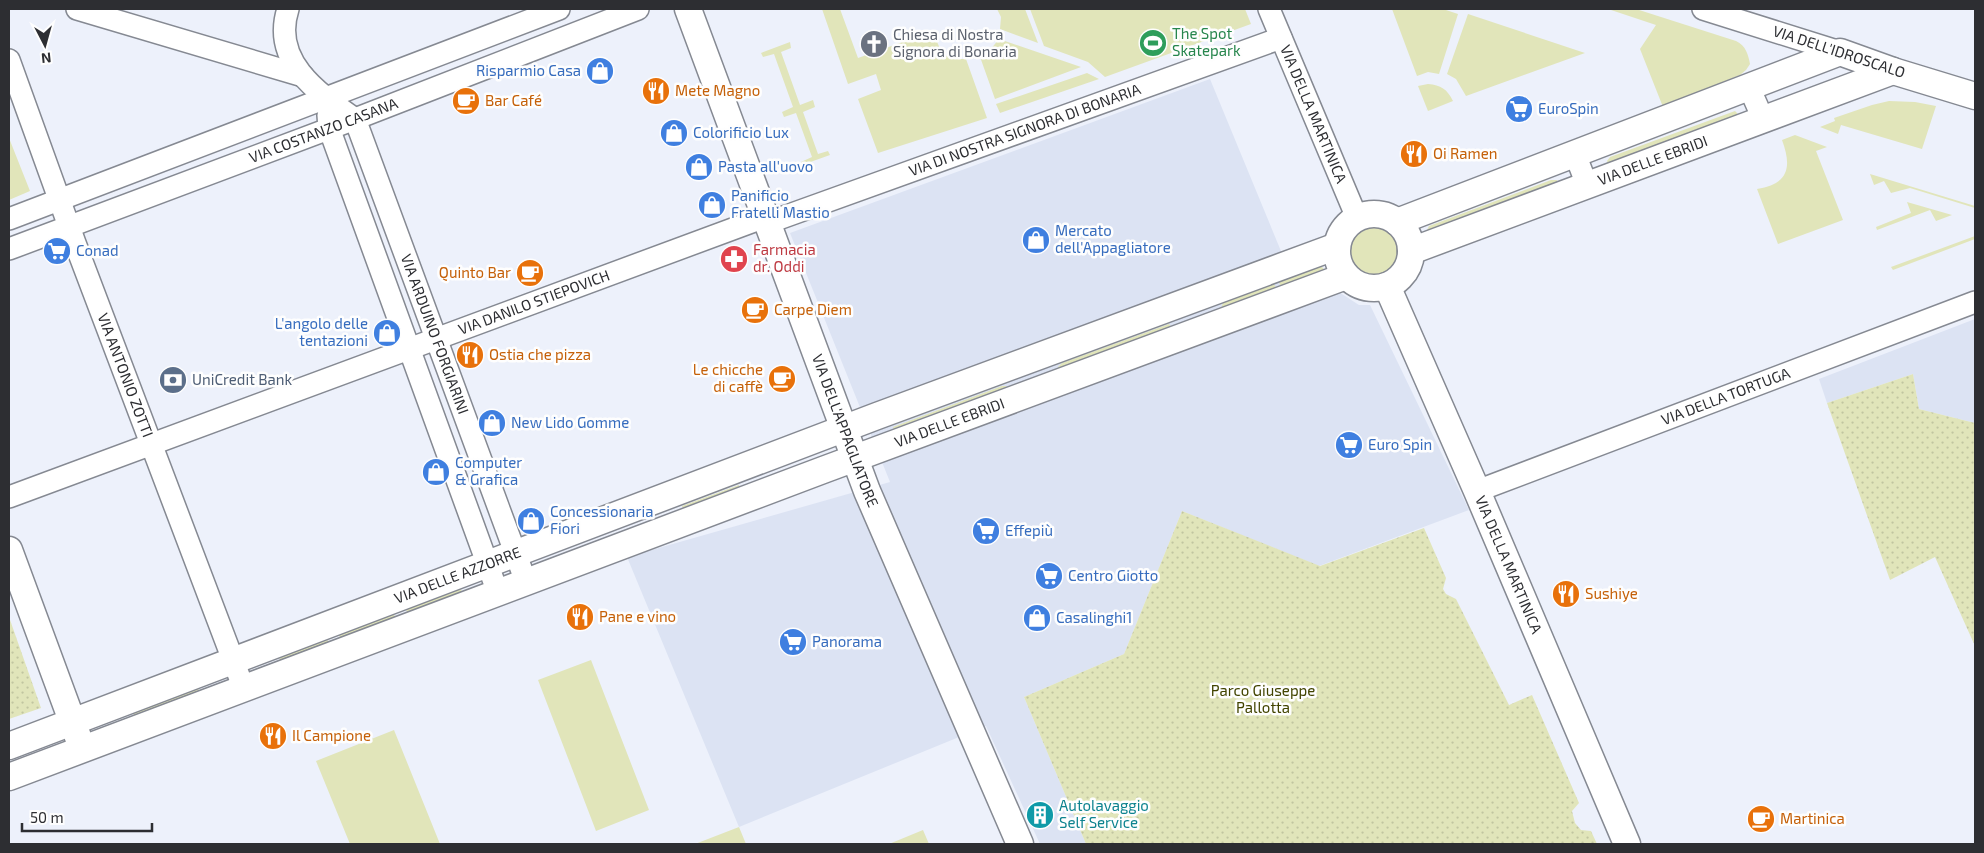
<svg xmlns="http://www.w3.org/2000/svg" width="1984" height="853" viewBox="0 0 1984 853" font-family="'Exo 2',sans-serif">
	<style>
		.built { fill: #dce3f3 }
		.grass { fill: #e1e5ba }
		.park { fill: url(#park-dots) }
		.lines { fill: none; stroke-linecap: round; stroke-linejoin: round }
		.minor-casing { stroke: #858992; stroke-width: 24 }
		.tertiary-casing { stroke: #858992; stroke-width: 29 }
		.minor { stroke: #fff; stroke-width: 21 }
		.tertiary { stroke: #fff; stroke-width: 26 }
		.labels { text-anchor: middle; stroke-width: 5; stroke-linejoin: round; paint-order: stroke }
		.leisure-label { font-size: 15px; fill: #27864d; stroke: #fefefe; text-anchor: start }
		.worship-label { font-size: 15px; fill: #5b616d; stroke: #fefefe; text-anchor: start }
		.street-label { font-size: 15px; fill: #2d2e32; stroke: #fefefe }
		.shop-label { font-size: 15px; fill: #366cbe; stroke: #fefefe; text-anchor: start }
		.food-label { font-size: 15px; fill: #c56008; stroke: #fefefe; text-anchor: start }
		.health-label { font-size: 15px; fill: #be3a42; stroke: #fefefe; text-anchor: start }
		.service-label { font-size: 15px; fill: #4e5e75; stroke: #fefefe; text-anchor: start }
		.park-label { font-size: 15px; fill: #424400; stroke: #fefefe }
		.culture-label { font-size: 15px; fill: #0d838f; stroke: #fefefe; text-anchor: start }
	</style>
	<defs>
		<pattern id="park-dots" width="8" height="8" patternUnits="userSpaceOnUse" patternTransform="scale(1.25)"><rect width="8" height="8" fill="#e1e5ba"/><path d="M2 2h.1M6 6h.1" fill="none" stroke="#c1c5a0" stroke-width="1.8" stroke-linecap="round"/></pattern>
	</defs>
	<rect width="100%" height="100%" fill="#edf1fb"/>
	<path class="built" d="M1210 79 1283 256 1359 305H1370L1469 510 1319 566 1182 511 1124 654 1024 697 1086 844H1040L986 726 739 827 627 557 890 482 790 233Z
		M1975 319V423L1919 409 1913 374 1827 403 1819 379Z"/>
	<path class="grass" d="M822 9H840L858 58 933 31C941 51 941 60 966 59L987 118 878 153 858 99 881 90 876 74 848 84Z
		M997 9H1025L1038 43 1000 29 1001 17Z
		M1030 9H1245L1251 24 1105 77 1088 62 1044 46Z
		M1392 9H1443L1458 14 1439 74 1428 72 1417 76Z
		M1608 9H1636L1736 41C1746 46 1748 54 1750 64L1746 70 1740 75 1663 107 1640 49 1656 25Z
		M1468 14 1585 53 1466 96 1456 79 1447 74Z
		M999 39 1081 67 995 99 979 54 990 50Z
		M790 42 791 48 781 52 800 105 813 100 815 107 803 112 818 154 828 151 830 155 802 165 801 162 812 157 796 113 784 117 782 112 793 107 774 54 763 57 761 53Z
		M1087 73 1099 79 1000 113 996 104Z
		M1428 84C1441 85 1447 89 1453 101L1428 111 1418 86Z
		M1889 101 1915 102 1936 106 1922 149 1841 125 1838 134 1820 127 1835 121 1834 118 1872 105Z
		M1735 111 1737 113 1739 117 1608 164 1607 161 1610 157Z
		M1795 135 1827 147 1816 151 1843 220 1778 244 1757 189C1789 184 1792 167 1782 140Z
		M9 138 30 191 9 200Z
		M1870 174 1975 206V208L1910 188 1891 193 1884 181 1874 185Z
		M1551 180H1557L1558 185 1426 232 1429 226Z
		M1907 202 1952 215 1936 221 1930 210 1877 230 1876 227 1911 213Z
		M1350 252a24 24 0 1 1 48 0a24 24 0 1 1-48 0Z
		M1975 236V239L1893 270 1891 267Z
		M1318 267H1322L1325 270 1282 291 1279 282Z
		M1274 284 1278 292 1223 310 1221 308 1223 303Z
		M1169 324 1172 328 1058 371V367L1062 363Z
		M1002 386H1006L1008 389 896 436 893 427Z
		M739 485 742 494 685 515 682 506Z
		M461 589 463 597 409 618 406 609Z
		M394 614 397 622 342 643 339 635Z
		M328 640 331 648 282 665 279 657Z
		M591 660 649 810 596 831 538 680Z
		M198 688 201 696 136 721 133 713Z
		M394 730 440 844H350L316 761Z
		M739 827 746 844H695Z
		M923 830 929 844H889Z"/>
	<path class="park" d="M1913 374 1919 409 1975 423V646L1935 557 1890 580 1827 403Z
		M1182 511 1320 566 1424 528 1446 578 1443 589 1446 594 1456 599 1509 705 1532 695 1579 803 1572 811 1575 823 1581 830 1591 831 1597 844H1086L1024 697 1124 654Z
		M9 617 41 708 9 719Z"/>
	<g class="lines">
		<defs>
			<g id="minor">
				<path d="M77 9 303 76"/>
				<path id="s1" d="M288 9C271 61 318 93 355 119L526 582"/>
				<path id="s2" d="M1269 9 1357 218"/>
				<path d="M1703 9 1840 52"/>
				<path id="s3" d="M9 60 75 243 244 689"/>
				<path d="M1749 87 1763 119"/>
				<path d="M328 115 329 128 498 593"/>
				<path d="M1575 154 1587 185"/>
				<path d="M9 219 559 9"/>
				<path id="s4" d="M767 223 1281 38"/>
				<path id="s5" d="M9 249 355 119 638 9"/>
				<path id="s6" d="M1477 491 1975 302"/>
				<path id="s7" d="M9 497 765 217"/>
			</g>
			<g id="tertiary">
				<path id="s8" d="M688 9 867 491 1020 844"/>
				<circle cx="1374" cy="251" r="37"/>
				<path d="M1397 222 1840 52 1893 71 1975 96"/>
				<path id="s9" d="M1411 251 1893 71"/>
				<path id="s10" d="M1387 286 1477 491 1627 844"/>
				<path d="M9 550 78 737"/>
				<path id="s11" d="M9 746 877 416 1337 246"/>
				<path id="s12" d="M9 777 823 470 1346 276"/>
			</g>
		</defs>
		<use href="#minor" class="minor-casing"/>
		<use href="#tertiary" class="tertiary-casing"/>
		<use href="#minor" class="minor"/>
		<use href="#tertiary" class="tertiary"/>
	</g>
	<defs>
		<symbol id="stadium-disc" viewBox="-11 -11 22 22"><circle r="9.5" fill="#2e9e5b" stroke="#fefefe"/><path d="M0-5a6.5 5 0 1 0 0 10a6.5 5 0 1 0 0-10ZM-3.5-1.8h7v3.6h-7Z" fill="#fff"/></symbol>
		<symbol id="church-disc" viewBox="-11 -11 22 22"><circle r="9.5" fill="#6b7280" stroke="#fefefe"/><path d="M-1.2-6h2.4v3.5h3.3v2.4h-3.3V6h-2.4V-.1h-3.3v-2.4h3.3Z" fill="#fff"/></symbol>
		<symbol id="shop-disc" viewBox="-11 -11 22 22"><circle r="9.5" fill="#3f7fe0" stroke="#fefefe"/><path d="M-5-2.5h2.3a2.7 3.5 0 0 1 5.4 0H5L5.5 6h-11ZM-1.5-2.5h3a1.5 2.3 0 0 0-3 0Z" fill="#fff"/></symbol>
		<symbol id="restaurant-disc" viewBox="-11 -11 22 22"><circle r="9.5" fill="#e8710a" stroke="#fefefe"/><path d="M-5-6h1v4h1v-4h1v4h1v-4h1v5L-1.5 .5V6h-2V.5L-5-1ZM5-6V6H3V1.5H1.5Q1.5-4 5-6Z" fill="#fff"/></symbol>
		<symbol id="cafe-disc" viewBox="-11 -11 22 22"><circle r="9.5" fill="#e8710a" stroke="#fefefe"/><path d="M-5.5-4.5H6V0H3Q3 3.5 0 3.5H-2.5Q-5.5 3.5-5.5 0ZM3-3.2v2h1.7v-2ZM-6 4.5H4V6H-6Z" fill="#fff"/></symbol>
		<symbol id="supermarket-disc" viewBox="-11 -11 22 22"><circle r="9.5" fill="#3f7fe0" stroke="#fefefe"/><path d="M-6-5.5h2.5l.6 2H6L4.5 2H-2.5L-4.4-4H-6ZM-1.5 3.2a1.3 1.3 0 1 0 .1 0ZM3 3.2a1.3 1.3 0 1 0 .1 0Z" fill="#fff"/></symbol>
		<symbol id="pharmacy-disc" viewBox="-11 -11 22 22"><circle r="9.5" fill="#e0444e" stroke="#fefefe"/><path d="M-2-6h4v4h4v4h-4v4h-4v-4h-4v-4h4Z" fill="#fff"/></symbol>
		<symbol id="bank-disc" viewBox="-11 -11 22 22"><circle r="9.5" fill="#5c6f8a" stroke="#fefefe"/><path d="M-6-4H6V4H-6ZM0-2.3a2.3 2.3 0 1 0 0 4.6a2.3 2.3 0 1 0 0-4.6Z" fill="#fff"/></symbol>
		<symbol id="building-disc" viewBox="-11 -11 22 22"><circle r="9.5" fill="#0f9aa8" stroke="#fefefe"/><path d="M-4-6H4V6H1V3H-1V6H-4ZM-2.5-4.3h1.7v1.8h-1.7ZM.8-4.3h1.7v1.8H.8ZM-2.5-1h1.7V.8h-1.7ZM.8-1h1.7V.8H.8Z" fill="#fff"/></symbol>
	</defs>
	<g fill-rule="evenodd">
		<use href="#stadium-disc" x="1137" y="27" width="32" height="32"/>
		<use href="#church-disc" x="858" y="28" width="32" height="32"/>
		<use href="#shop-disc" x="584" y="55" width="32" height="32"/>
		<use href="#restaurant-disc" x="640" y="75" width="32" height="32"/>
		<use href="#cafe-disc" x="450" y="85" width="32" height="32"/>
		<use href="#supermarket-disc" x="1503" y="93" width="32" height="32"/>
		<use href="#shop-disc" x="658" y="117" width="32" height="32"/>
		<use href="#restaurant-disc" x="1398" y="138" width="32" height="32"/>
		<use href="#shop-disc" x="683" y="151" width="32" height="32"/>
		<use href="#shop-disc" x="696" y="189" width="32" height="32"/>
		<use href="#shop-disc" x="1020" y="224" width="32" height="32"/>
		<use href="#supermarket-disc" x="41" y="235" width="32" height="32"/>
		<use href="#pharmacy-disc" x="718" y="243" width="32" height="32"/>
		<use href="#cafe-disc" x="514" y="257" width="32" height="32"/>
		<use href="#cafe-disc" x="739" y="294" width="32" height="32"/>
		<use href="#shop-disc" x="371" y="317" width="32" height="32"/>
		<use href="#restaurant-disc" x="454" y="339" width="32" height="32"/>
		<use href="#cafe-disc" x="766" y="363" width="32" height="32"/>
		<use href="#bank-disc" x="157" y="364" width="32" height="32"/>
		<use href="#shop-disc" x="476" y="407" width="32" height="32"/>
		<use href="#supermarket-disc" x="1333" y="429" width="32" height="32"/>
		<use href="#shop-disc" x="420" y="456" width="32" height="32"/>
		<use href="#shop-disc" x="515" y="505" width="32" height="32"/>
		<use href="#supermarket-disc" x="970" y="515" width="32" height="32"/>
		<use href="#supermarket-disc" x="1033" y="560" width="32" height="32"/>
		<use href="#restaurant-disc" x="1550" y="578" width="32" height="32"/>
		<use href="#restaurant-disc" x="564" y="601" width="32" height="32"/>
		<use href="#shop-disc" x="1021" y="602" width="32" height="32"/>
		<use href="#supermarket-disc" x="777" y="626" width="32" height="32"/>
		<use href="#restaurant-disc" x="257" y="720" width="32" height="32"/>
		<use href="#building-disc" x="1024" y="799" width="32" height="32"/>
		<use href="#cafe-disc" x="1745" y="803" width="32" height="32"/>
	</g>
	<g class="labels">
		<g class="leisure-label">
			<text x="1172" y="39">The Spot<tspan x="1172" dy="17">Skatepark</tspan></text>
		</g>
		<g class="worship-label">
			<text x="893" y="40">Chiesa di Nostra<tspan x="893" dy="17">Signora di Bonaria</tspan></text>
		</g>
		<g class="street-label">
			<text transform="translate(1839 52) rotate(18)" y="5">VIA DELL'IDROSCALO</text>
			<text dy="5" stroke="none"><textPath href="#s2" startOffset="114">VIA DELLA MARTINICA</textPath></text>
			<text dy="5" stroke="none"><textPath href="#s5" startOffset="336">VIA COSTANZO CASANA</textPath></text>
			<text dy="5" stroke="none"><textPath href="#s4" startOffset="274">VIA DI NOSTRA SIGNORA DI BONARIA</textPath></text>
			<text dy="5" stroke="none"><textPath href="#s9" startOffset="258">VIA DELLE EBRIDI</textPath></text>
			<text dy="5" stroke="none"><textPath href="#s7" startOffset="560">VIA DANILO STIEPOVICH</textPath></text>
			<text dy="5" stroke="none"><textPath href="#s1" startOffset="369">VIA ARDUINO FORGIARINI</textPath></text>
			<text dy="5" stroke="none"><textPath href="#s3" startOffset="336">VIA ANTONIO ZOTTI</textPath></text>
			<text dy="5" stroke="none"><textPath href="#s6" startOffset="266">VIA DELLA TORTUGA</textPath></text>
			<text dy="5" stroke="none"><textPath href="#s12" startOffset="1005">VIA DELLE EBRIDI</textPath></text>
			<text dy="5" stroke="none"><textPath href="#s8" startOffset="450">VIA DELL'APPAGLIATORE</textPath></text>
			<text dy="5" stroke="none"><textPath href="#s10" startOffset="304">VIA DELLA MARTINICA</textPath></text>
			<text dy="5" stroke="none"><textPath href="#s11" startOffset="480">VIA DELLE AZZORRE</textPath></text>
		</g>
		<g class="shop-label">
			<text x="581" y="76" text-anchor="end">Risparmio Casa</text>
			<text x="1538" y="114">EuroSpin</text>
			<text x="693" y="138">Colorificio Lux</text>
			<text x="718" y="172">Pasta all'uovo</text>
			<text x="731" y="201">Panificio<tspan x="731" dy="17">Fratelli Mastio</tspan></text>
			<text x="1055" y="236">Mercato<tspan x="1055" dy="17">dell'Appagliatore</tspan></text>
			<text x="76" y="256">Conad</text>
			<text x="368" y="329" text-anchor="end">L'angolo delle<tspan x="368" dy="17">tentazioni</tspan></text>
			<text x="511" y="428">New Lido Gomme</text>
			<text x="1368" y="450">Euro Spin</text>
			<text x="455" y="468">Computer<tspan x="455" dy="17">&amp; Grafica</tspan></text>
			<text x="550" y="517">Concessionaria<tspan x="550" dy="17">Fiori</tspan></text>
			<text x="1005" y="536">Effepiù</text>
			<text x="1068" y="581">Centro Giotto</text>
			<text x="1056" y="623">Casalinghi1</text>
			<text x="812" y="647">Panorama</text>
		</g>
		<g class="food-label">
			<text x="675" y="96">Mete Magno</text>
			<text x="485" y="106">Bar Café</text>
			<text x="1433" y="159">Oi Ramen</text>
			<text x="511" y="278" text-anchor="end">Quinto Bar</text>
			<text x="774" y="315">Carpe Diem</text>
			<text x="489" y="360">Ostia che pizza</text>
			<text x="763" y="375" text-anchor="end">Le chicche<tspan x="763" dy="17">di caffè</tspan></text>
			<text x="1585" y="599">Sushiye</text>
			<text x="599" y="622">Pane e vino</text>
			<text x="292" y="741">Il Campione</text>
			<text x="1780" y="824">Martinica</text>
		</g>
		<g class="health-label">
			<text x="753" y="255">Farmacia<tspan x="753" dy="17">dr. Oddi</tspan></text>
		</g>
		<g class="service-label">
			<text x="192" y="385">UniCredit Bank</text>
		</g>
		<g class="park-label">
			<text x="1263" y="696">Parco Giuseppe<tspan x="1263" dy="17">Pallotta</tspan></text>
		</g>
		<g class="culture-label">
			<text x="1059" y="811">Autolavaggio<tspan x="1059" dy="17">Self Service</tspan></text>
		</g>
	</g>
	<rect width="1984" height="853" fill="none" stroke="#2d2e32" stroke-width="20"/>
	<g transform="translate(45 45) rotate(174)" stroke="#fefefe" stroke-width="4" paint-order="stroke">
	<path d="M0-4L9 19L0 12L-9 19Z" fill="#2d2e32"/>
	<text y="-8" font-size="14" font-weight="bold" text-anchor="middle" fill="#2d2e32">N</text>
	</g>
	<path d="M22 823v8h130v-8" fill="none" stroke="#2d2e32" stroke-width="2.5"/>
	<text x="30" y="823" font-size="15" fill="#2d2e32" stroke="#fefefe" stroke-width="4" paint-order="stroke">50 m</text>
</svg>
